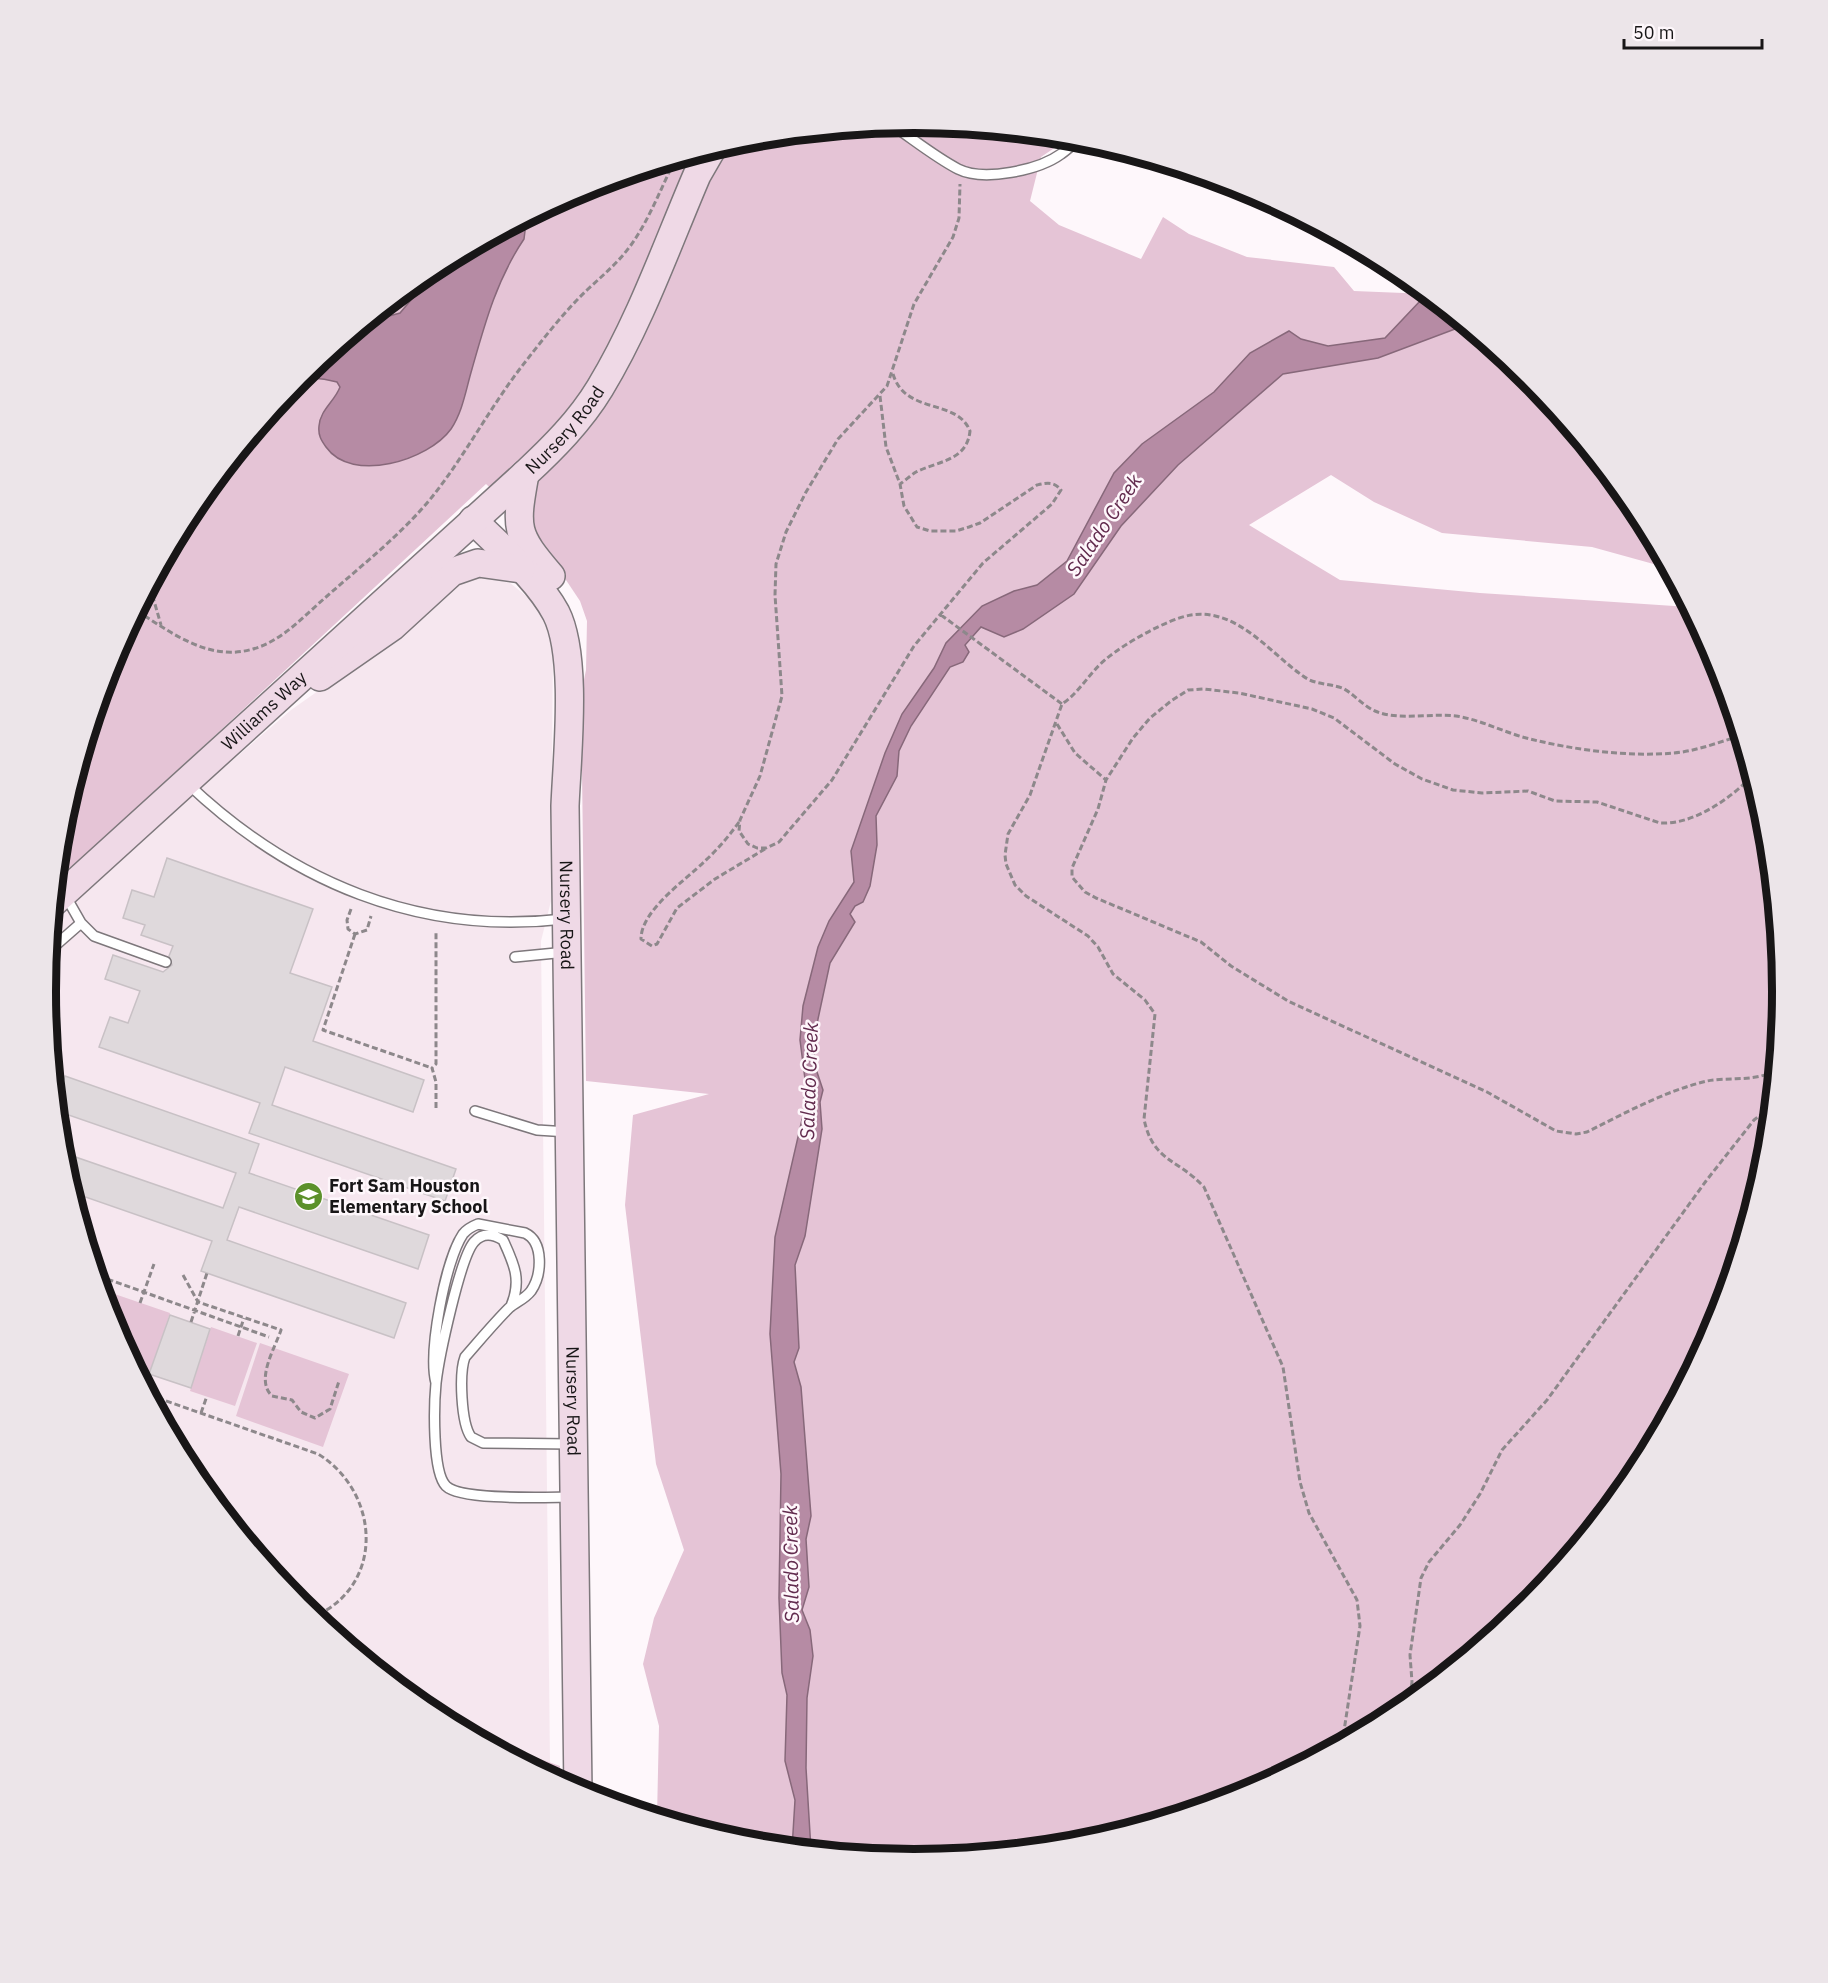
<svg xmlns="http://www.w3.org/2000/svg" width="1828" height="1983" viewBox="0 0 1828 1983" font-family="'IBM Plex Sans',sans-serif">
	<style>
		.built { fill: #f6e7ef }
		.green { fill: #e5c4d6 }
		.water { fill: #b68ba4; stroke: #87687a; stroke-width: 1.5 }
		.building { fill: #dfd9dc; stroke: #c8c1c5; stroke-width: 1.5 }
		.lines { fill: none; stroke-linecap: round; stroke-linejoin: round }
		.lane-casing { stroke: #7d777b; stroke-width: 12 }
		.secondary-casing { stroke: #7d777b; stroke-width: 30 }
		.path { stroke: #8d888b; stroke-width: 3; stroke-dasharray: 6 3; stroke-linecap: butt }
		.lane { stroke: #fff; stroke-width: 9 }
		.secondary { stroke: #efd9e6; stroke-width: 27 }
		.labels { text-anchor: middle; stroke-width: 5; stroke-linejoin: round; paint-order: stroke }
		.street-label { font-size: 18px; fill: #181617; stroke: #fef7fb }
		.poi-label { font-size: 18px; font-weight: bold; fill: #181617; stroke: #fef7fb; text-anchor: start }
		.water-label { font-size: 20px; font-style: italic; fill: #622b4e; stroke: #fef7fb }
		.rim { fill: none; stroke: #181617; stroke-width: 8 }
	</style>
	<rect width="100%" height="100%" fill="#fef7fb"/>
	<path class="built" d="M477 575 510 583 530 599 545 621 553 641 551 901 541 941 550 1763 469 1734 431 1714 299 1606 191 1474 111 1324 62 1161 45 992 53 915 291 710 382 646 450 586Z"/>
	<path class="green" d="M914 123 1069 138 1041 157 1030 201 1059 225 1141 259 1163 217 1189 234 1247 257 1334 267 1354 291 1428 294 1529 377 1637 509 1668 568 1592 547 1442 533 1374 502 1331 475 1249 525 1340 580 1480 593 1689 607 1717 659 1766 822 1783 992 1766 1161 1717 1324 1636 1475 1528 1606 1397 1714 1246 1794 1083 1844 914 1860 744 1844 657 1817 659 1726 643 1664 654 1618 684 1550 656 1464 625 1205 633 1115 709 1094 586 1081 581 694 586 670 587 621 580 601 528 523 486 484 56 883 62 822 111 659 192 508 300 377 431 269 582 189 745 139Z
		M100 1289 170 1313 149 1376 136 1371 111 1324Z
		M211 1327 257 1343 235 1406 190 1391Z
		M260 1343 349 1374 323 1447 236 1416Z
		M469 1734 560 1766V1783Z"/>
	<path class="water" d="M519 222 525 231 524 239C497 279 485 323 472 369 466 389 463 411 451 429 429 460 352 484 326 447 321 440 318 435 319 426 320 410 335 401 340 387L337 382C320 378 308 376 293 385L367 322 400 313 442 263Z
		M1421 300H1434L1469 328 1455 329 1378 358 1283 374 1178 465 1121 526 1074 594 1023 629 1004 637 981 627 965 645 969 652 963 662 950 667 911 726 899 751 897 776 876 816 877 845 870 886 863 902 855 906 850 914 855 922 830 963 818 1019 814 1048 815 1066 823 1090 820 1102 822 1129 805 1236 795 1265 799 1348 794 1362 801 1387 811 1516 806 1539 809 1587 802 1610 810 1630 813 1656 807 1698 806 1768 811 1850 792 1849 795 1800 785 1761 787 1695 782 1673 779 1598 781 1474 770 1334 775 1237 804 1111 805 1079 800 1040 803 1006 818 947 829 921 854 882 851 851 885 753 902 714 934 668 946 643 982 606 1014 591 1037 585 1067 561 1114 473 1142 444 1214 392 1250 353 1289 331 1301 339 1328 346 1385 338Z"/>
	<path class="building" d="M167 858 313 909 290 973 332 987 313 1041 424 1080 413 1112 285 1067 272 1105 456 1169 445 1201 249 1133 260 1103 99 1047 110 1017 128 1023 140 991 105 979 113 955 163 972 172 965 169 956 173 946 141 935 145 925 123 918 132 890 154 897Z
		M53 1075 64 1079 65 1076 259 1144 249 1173 429 1235 418 1269 239 1207 227 1240 406 1303 394 1338 201 1271 212 1241 71 1192 61 1152 223 1208 236 1173 57 1111Z
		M170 1315 210 1329 191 1388 149 1374Z"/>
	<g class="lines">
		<defs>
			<path id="lane" d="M892 125C913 139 935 157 958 169 984 182 1039 170 1061 154 1067 150 1073 144 1079 139
				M1216 179 1240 194 1274 203
				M187 783C291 882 419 936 564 919
				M65 895 81 923 94 936 166 962
				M49 951 81 923
				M515 957 566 952
				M475 1111 537 1130 568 1132
				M511 1306C522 1280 514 1264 503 1240 493 1234 483 1232 474 1242 460 1258 439 1357 436 1383 434 1404 432 1472 446 1486 461 1501 548 1497 573 1497
				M436 1383C428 1352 445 1261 463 1234 467 1229 473 1226 478 1224L525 1233C544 1242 542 1275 531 1291 525 1299 516 1302 509 1308 494 1323 479 1341 465 1357 459 1373 461 1423 471 1437L483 1443 571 1444"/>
			<g id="secondary">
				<path d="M525 474C515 529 515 534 551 576"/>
				<path id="s1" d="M473 520C502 549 537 578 556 613 578 656 567 756 565 806L578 1792"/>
				<path d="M320 677 392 627 452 572 478 563 521 569"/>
				<path id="s2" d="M54 902 525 474C553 448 580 421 600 388 640 322 667 245 697 175L712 149"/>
			</g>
		</defs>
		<use href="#lane" class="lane-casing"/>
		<use href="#secondary" class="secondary-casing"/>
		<path class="path" d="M893 374C905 415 957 398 970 431 967 461 938 461 916 472 911 475 906 480 900 484
			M880 396 886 447 900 484 904 506 917 527 930 531H956L969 527 980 523 1037 485C1046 483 1054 481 1061 490L1052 504 983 563 914 646 832 780 779 842 766 848H757L748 844 739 831 740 820 760 776 782 696 775 595 776 564 786 532 806 492 838 439 887 386 914 304 953 237 959 218 960 184
			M150 587 161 625
			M137 611C172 633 209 662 253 649 282 641 304 616 326 597 362 565 402 534 432 497 464 457 488 411 519 370 540 343 562 314 587 290 603 275 618 263 631 245 649 220 661 188 675 160
			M941 615 1062 704
			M1057 724 1075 753 1106 780
			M1752 776C1730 799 1693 825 1660 823L1597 802 1555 801 1528 791 1482 793 1453 790 1422 779 1395 764 1334 718 1312 709 1239 693 1204 689 1188 690 1171 701 1150 718 1133 738 1106 780 1098 809 1072 868V877L1085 892 1096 898 1201 942 1231 966 1288 1001 1487 1092 1556 1131 1576 1134 1587 1132C1625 1113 1665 1091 1707 1081 1728 1077 1758 1082 1775 1070
			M739 822C729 836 718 849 705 861 686 880 641 910 641 939L652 946 657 944 677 908 715 879 765 849
			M351 909 347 920 348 929 355 934 367 930 371 916
			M355 934 323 1030 432 1068
			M436 1108V1082L432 1068 436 1064V932
			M183 1275 198 1302 281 1330C275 1348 255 1380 272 1396L292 1400 301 1412 315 1418 330 1409 339 1381
			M99 1276 269 1337
			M140 1303 154 1264
			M191 1322 207 1273
			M238 1336 244 1318
			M149 1395 318 1454C380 1492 386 1586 313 1617
			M201 1413 207 1396
			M1409 1704 1412 1682 1410 1655 1421 1578 1429 1562 1460 1525 1480 1494 1502 1450 1547 1400 1706 1181 1754 1120 1772 1106
			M1342 1744 1360 1626 1357 1600 1309 1513 1300 1482 1283 1367 1204 1187C1177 1158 1153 1162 1144 1119L1155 1014 1145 1000 1113 974 1098 947 1088 936 1026 896 1015 885 1006 864 1005 855 1008 834 1030 795 1062 704C1080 692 1089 673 1106 659 1124 644 1167 619 1191 615 1237 608 1269 652 1303 676 1315 685 1328 683 1342 688 1352 692 1363 706 1375 711 1398 721 1430 713 1456 716 1482 720 1505 733 1530 739 1575 750 1628 757 1674 753 1697 751 1719 742 1740 736"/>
		<use href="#lane" class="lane"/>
		<use href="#secondary" class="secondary"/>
	</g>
	<defs>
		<symbol id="school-disc" viewBox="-11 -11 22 22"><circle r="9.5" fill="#5c912b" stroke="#fef7fb"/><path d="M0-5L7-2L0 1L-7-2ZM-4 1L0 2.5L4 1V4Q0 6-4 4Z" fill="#fff"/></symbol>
	</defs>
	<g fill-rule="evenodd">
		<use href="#school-disc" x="292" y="1180" width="33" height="33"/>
	</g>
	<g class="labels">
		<g class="street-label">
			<text dy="6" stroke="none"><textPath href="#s2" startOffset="696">Nursery Road</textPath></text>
			<text dy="6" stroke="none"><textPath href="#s2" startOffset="284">Williams Way</textPath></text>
			<text dy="6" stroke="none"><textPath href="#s1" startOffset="429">Nursery Road</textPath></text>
			<text dy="6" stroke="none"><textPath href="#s1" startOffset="915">Nursery Road</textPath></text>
		</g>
		<g class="poi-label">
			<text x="329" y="1192">Fort Sam Houston<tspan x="329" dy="21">Elementary School</tspan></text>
		</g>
		<g class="water-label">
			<text transform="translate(1104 525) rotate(-56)" y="7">Salado Creek</text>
			<text transform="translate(809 1081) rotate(-88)" y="7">Salado Creek</text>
			<text transform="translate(791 1564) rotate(-91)" y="7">Salado Creek</text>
		</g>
	</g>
	<path d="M0 0H1828V1983H0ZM56 991a858 858 0 1 1 1716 0a858 858 0 1 1-1716 0Z" fill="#ece5e9" fill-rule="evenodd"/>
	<path class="rim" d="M56 991a858 858 0 1 1 1716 0a858 858 0 1 1-1716 0Z"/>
	<path d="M1624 39v9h138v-9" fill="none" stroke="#181617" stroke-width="3"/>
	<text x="1633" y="39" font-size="18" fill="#181617" stroke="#fef7fb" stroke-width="4.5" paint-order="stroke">50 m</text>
</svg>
